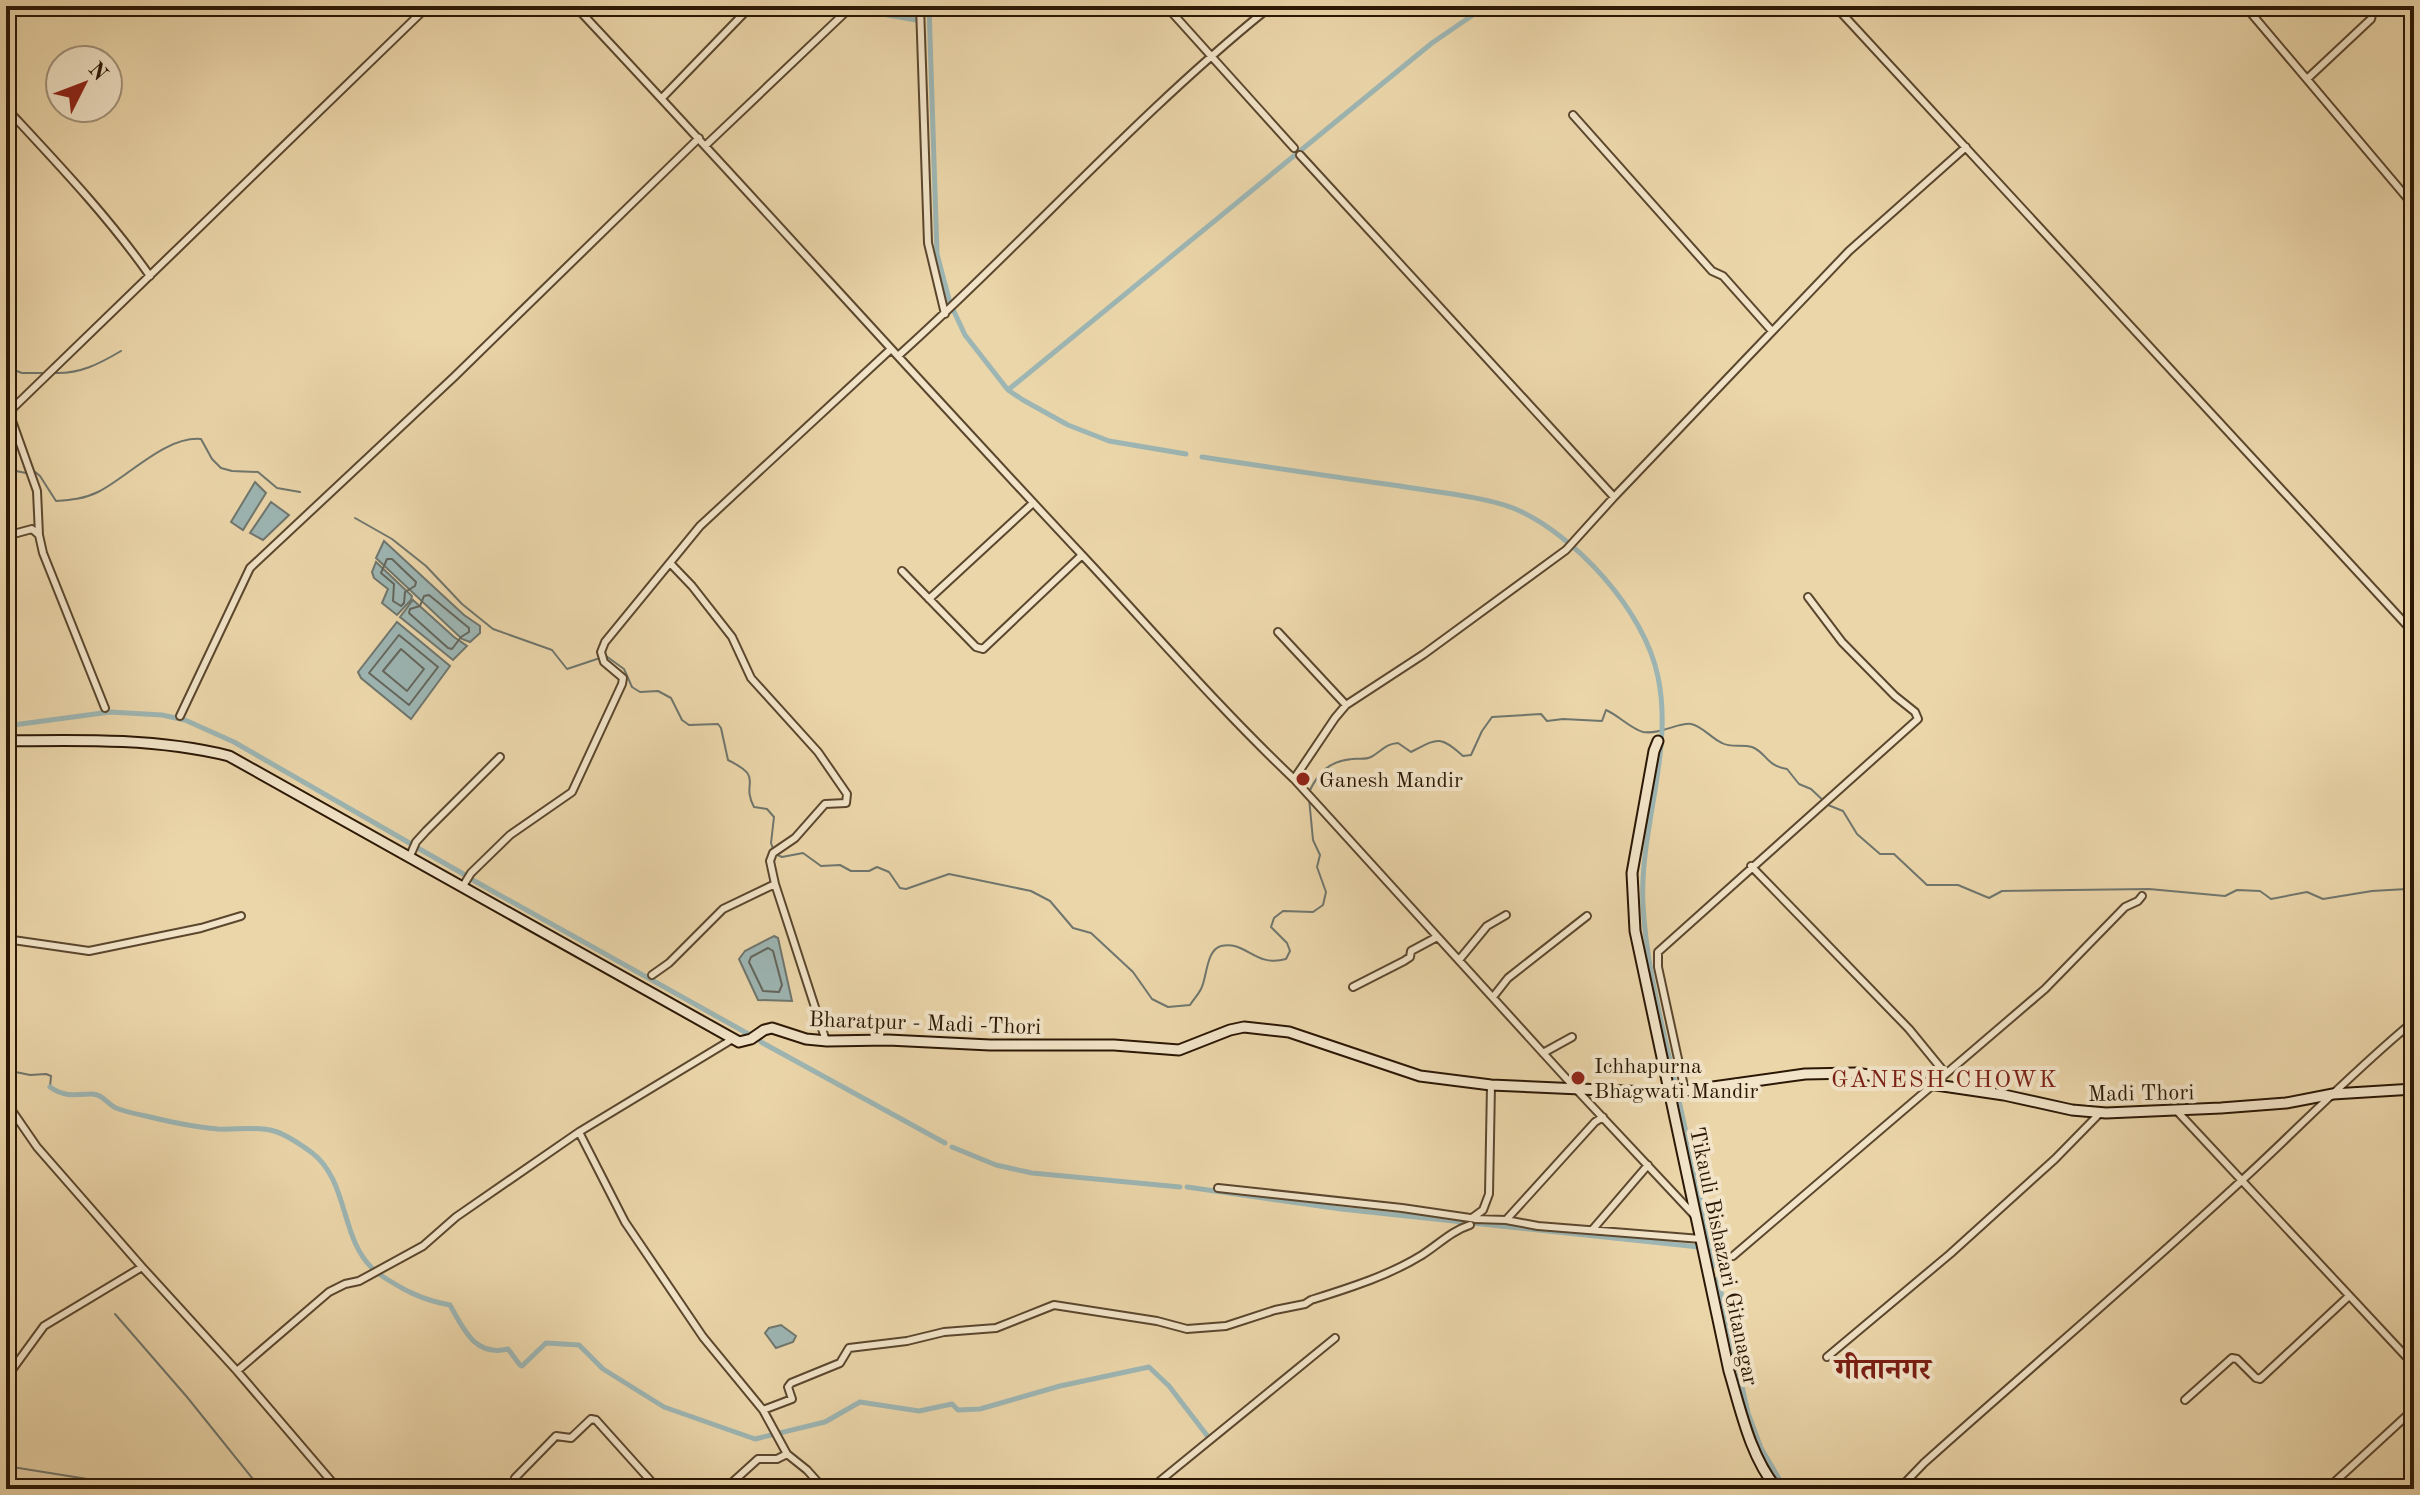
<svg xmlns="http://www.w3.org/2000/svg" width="2420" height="1495" viewBox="0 0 2420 1495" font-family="'Old Standard TT','Noto Serif Devanagari',serif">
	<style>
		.water { fill: #9db6b4; stroke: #6f766e; stroke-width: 2 }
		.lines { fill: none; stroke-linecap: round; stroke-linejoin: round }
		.shore { stroke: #64665c; stroke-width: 2 }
		.stream { stroke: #6f766e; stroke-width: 2 }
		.canal { stroke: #9db6b4; stroke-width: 5 }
		.street-casing { stroke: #5b472e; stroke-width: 10 }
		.secondary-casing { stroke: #2b1705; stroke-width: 13 }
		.street { stroke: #f2e4c8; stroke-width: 6 }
		.secondary { stroke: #f2e4c8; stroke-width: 9 }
		.poi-dot { fill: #8f2418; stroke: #f2e4c8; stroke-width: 3 }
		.labels { text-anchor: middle; stroke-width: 8; stroke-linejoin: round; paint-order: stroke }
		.poi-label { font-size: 22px; fill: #2b1705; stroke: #f2e4c8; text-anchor: start }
		.street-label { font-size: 22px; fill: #2b1705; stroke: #f2e4c8 }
		.neighbourhood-label { font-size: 24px; letter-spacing: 2px; fill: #7a1f14; stroke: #f2e4c8 }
		.district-label { font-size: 30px; font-weight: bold; fill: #7a1f14; stroke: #f2e4c8 }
	</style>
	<rect width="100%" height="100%" fill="#ebd6aa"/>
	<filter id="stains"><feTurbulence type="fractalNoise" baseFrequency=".0025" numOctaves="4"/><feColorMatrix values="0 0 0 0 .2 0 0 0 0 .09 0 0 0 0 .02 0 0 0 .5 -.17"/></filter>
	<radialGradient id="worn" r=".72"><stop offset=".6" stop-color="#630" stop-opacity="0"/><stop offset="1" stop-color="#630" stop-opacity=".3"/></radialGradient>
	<path class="water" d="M255 482 266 493 243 530 231 522Z
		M271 502 289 515 263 540 250 533Z
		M384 541 464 615 480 626V633L470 642 462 639 376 558Z
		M376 562 412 596 411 600 397 615 382 603 388 589 374 578 372 572Z
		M413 600 454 637 467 646 453 660 400 617Z
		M397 622 450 666 411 719 361 678 358 672Z
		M774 936 778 938 792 1001 758 1000 739 959 745 951Z
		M781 1325 796 1336 793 1342 776 1348 765 1333 769 1328Z"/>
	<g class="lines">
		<path class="shore" d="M387 559H392L416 582 415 586 405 592 404 603 401 606 393 601 394 584 381 573Z
			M429 595 469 628V632L461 637 452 649 448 648 409 613 410 609 420 606 424 596Z
			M399 635 438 667 409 705 369 673Z
			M401 649 424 669 407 691 383 671Z
			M768 948 773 951 782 985 779 992 763 991 749 962 751 957Z"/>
		<path class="stream" d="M6 367 22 373H44
			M54 373C80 374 99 364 121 351
			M6 469 26 473 34 471 40 476 56 501C70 500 84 499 98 492 128 477 165 436 201 439L212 459 221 468 232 471 258 472 277 488 300 492
			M355 518 392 539 426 566 462 604 493 629 552 650 567 669 606 656 624 669 632 687 640 692 658 691 671 698 682 720 689 725 718 724 721 728 728 760C766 779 740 781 754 807L767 809 774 817 771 843 775 854 782 857 803 853 821 866 840 865 851 871H869L877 867 889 872 900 888 906 889 949 874 1031 891 1050 901 1073 928 1091 933 1133 972 1152 999 1168 1007 1190 1005C1193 1000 1198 995 1201 989 1207 978 1206 950 1221 946 1246 940 1255 968 1286 959L1290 951 1287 943 1271 927 1274 918 1283 911 1313 912 1323 905 1326 892 1317 867 1320 855 1313 840 1309 798
			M1309 792C1318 773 1329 761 1352 759 1358 758 1365 760 1371 757 1382 751 1385 744 1398 743L1411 752C1438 738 1440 735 1463 756L1471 755 1482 731 1492 717 1541 714 1547 721 1563 719 1602 721 1606 710C1618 715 1631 729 1643 732 1660 735 1679 722 1691 724 1702 726 1711 738 1722 743 1731 748 1742 744 1752 747 1767 753 1765 765 1787 769L1799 784 1811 789 1828 805 1843 811 1857 834 1880 854H1894L1927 885H1958L1989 898 2002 891 2149 889 2225 896 2237 890 2260 891 2271 899 2307 892 2323 899 2372 891 2407 889 2414 885
			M6 1070 30 1075 46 1074 51 1076 50 1087
			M115 1314 187 1397 261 1489
			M6 1466 150 1489"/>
		<path class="canal" d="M835 6 846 8
			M929 6 937 254 950 303 965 335 1008 390 1023 400 1068 425 1109 441 1186 454
			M854 9 916 20
			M1008 390 1432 43 1486 6
			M1202 457C1268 467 1334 477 1400 486 1434 492 1481 496 1513 508 1574 533 1645 611 1658 677 1674 752 1639 829 1643 905 1646 960 1659 1012 1671 1065 1686 1132 1701 1199 1715 1266
			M6 726 110 712 162 715 185 720 234 742 413 845
			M416 847 467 876
			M471 879 752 1036
			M761 1042 945 1143
			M50 1087C64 1097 75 1095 90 1094 102 1093 107 1104 116 1108 126 1112 136 1114 146 1116 170 1122 194 1127 218 1129 236 1130 257 1126 274 1131 286 1134 301 1145 311 1152 349 1180 340 1239 373 1269
			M952 1147 996 1165 1032 1173 1180 1187
			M1187 1187 1341 1209 1699 1247
			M379 1274C403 1290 422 1300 450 1305 464 1330 475 1357 508 1349L520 1365 522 1366 546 1343 579 1345 603 1369 664 1407 755 1439 825 1422 860 1402 919 1411 952 1404 958 1410 980 1409 1060 1386 1149 1367 1169 1386 1209 1438
			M1718 1279 1748 1413 1761 1448 1785 1489"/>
		<defs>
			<path id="street" d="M575 6C746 188 912 374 1083 556 1153 631 1220 709 1294 779L1575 1088 1695 1216
				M920 6 928 243 945 314
				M1166 6 1294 148
				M1260 6 1265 11 1270 6
				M1835 6 2414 633
				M2245 6 2414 206
				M6 18 19 6
				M2307 79 2371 19 2372 15 2365 6
				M662 98 751 6
				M6 108C57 163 107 215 150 276
				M1573 115 1712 271 1723 276 1771 330
				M706 145 852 6
				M1300 155 1614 497 1849 251 1966 147
				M898 356C1023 244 1134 117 1265 11
				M39 535 37 491 11 418 12 409 428 6
				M6 536 32 529 39 535 43 553 105 708
				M670 563 692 586 732 637 751 678 818 752 847 794 846 803 825 804 795 838 773 853 770 861 775 884
				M902 571 976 647 983 649 1082 555
				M929 599 1033 503
				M1278 632 1346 705
				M180 716 250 568 454 377 699 138
				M1294 779 1335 718 1346 705 1424 654 1566 550 1614 497
				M410 856 416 842 426 831 500 757
				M1751 866 1909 1029 1945 1073
				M463 886 471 873 510 835 572 792 622 684 623 678 604 662 601 652 605 642 700 526 891 349
				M6 939 89 951 201 928 241 916
				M1459 960 1487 926 1506 915
				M652 975 669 963 723 909 775 884 826 1041
				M1353 987 1404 961 1410 957 1411 951 1437 937
				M1493 997 1508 978 1587 916
				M1543 1053 1572 1037
				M1685 1091 1658 967V952L1918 719 1915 712 1895 696 1842 642 1808 597
				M6 1102 37 1147 142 1267
				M2176 1110 2414 1365
				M579 1132 625 1222 703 1337 763 1410
				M1218 1188 1402 1208 1477 1219
				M1472 1218 1483 1210 1489 1194 1491 1085
				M1475 1219 1506 1220 1595 1122 1603 1117
				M1506 1220 1538 1226 1701 1239
				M1593 1229 1648 1165
				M1733 1256 2045 989 2125 907 2138 901 2142 896
				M1827 1357 1950 1254 2055 1159 2101 1112
				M6 1378 44 1326 142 1267 237 1371
				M2185 1400 2232 1358 2237 1359 2256 1378 2260 1379 2349 1296
				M787 1454 807 1470 824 1489
				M6 1473 20 1489
				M515 1478 556 1436 571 1438 591 1419 596 1420 658 1489
				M338 1489 237 1371 329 1292 345 1284 359 1281 423 1246 456 1217 579 1132 731 1040
				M725 1489 758 1459H777L787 1454 763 1410 792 1399 788 1387 791 1383 840 1363 849 1348 907 1341 944 1332 996 1328 1054 1305 1157 1321 1187 1329 1226 1326 1275 1310 1305 1304 1311 1300C1349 1288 1388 1276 1422 1255 1438 1245 1451 1231 1470 1225
				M1150 1489 1335 1338
				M1899 1489 1924 1463C2029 1369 2136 1278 2239 1183 2298 1129 2353 1071 2414 1021
				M2327 1489 2414 1409"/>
			<path id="secondary" d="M6 741C80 740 156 738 229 756L739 1042 751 1039 764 1030 772 1028 806 1039 827 1041 888 1040 990 1045H1114L1179 1050 1230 1030 1244 1027 1289 1032 1420 1076 1491 1085 1670 1093 1805 1074 1855 1073 2004 1095 2072 1110 2106 1113 2221 1108 2286 1103 2333 1094 2414 1089
				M1658 741 1654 751 1632 873 1635 931 1729 1371C1741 1411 1750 1456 1777 1489"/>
		</defs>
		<use href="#street" class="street-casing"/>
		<use href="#secondary" class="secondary-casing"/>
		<use href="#street" class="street"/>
		<use href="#secondary" class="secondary"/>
	</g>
	<g class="poi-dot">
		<circle cx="1303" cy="779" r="8"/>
		<circle cx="1578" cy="1078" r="8"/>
	</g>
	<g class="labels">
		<g class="poi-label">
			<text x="1319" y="787">Ganesh Mandir</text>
			<text x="1594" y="1073">Ichhapurna<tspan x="1594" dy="25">Bhagwati Mandir</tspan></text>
		</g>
		<g class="street-label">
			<text transform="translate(925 1022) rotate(2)" y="8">Bharatpur - Madi -Thori</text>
			<text transform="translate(2141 1092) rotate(-1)" y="8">Madi Thori</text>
			<text transform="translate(1725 1256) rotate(78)" y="8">Tikauli Bishazari Gitanagar</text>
		</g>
		<g class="neighbourhood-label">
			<text x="1945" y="1087">GANESH CHOWK</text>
		</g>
		<g class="district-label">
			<text x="1883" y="1379">गीतानगर</text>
		</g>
	</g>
	<rect width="2420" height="1495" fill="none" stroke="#ebd6aa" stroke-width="32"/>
	<rect x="8" y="8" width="2404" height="1479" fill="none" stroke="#2b1705" stroke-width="4"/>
	<rect x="16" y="16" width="2388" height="1463" fill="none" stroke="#2b1705" stroke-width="2"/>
	<g transform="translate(84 84) rotate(48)"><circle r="38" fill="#f2e4c8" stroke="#a2927a" stroke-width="2"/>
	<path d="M0-6L14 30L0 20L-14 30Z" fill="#8f2418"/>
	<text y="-12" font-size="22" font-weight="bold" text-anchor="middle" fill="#2b1705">N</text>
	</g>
	<rect width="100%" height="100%" filter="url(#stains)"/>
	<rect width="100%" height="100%" fill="url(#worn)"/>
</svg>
